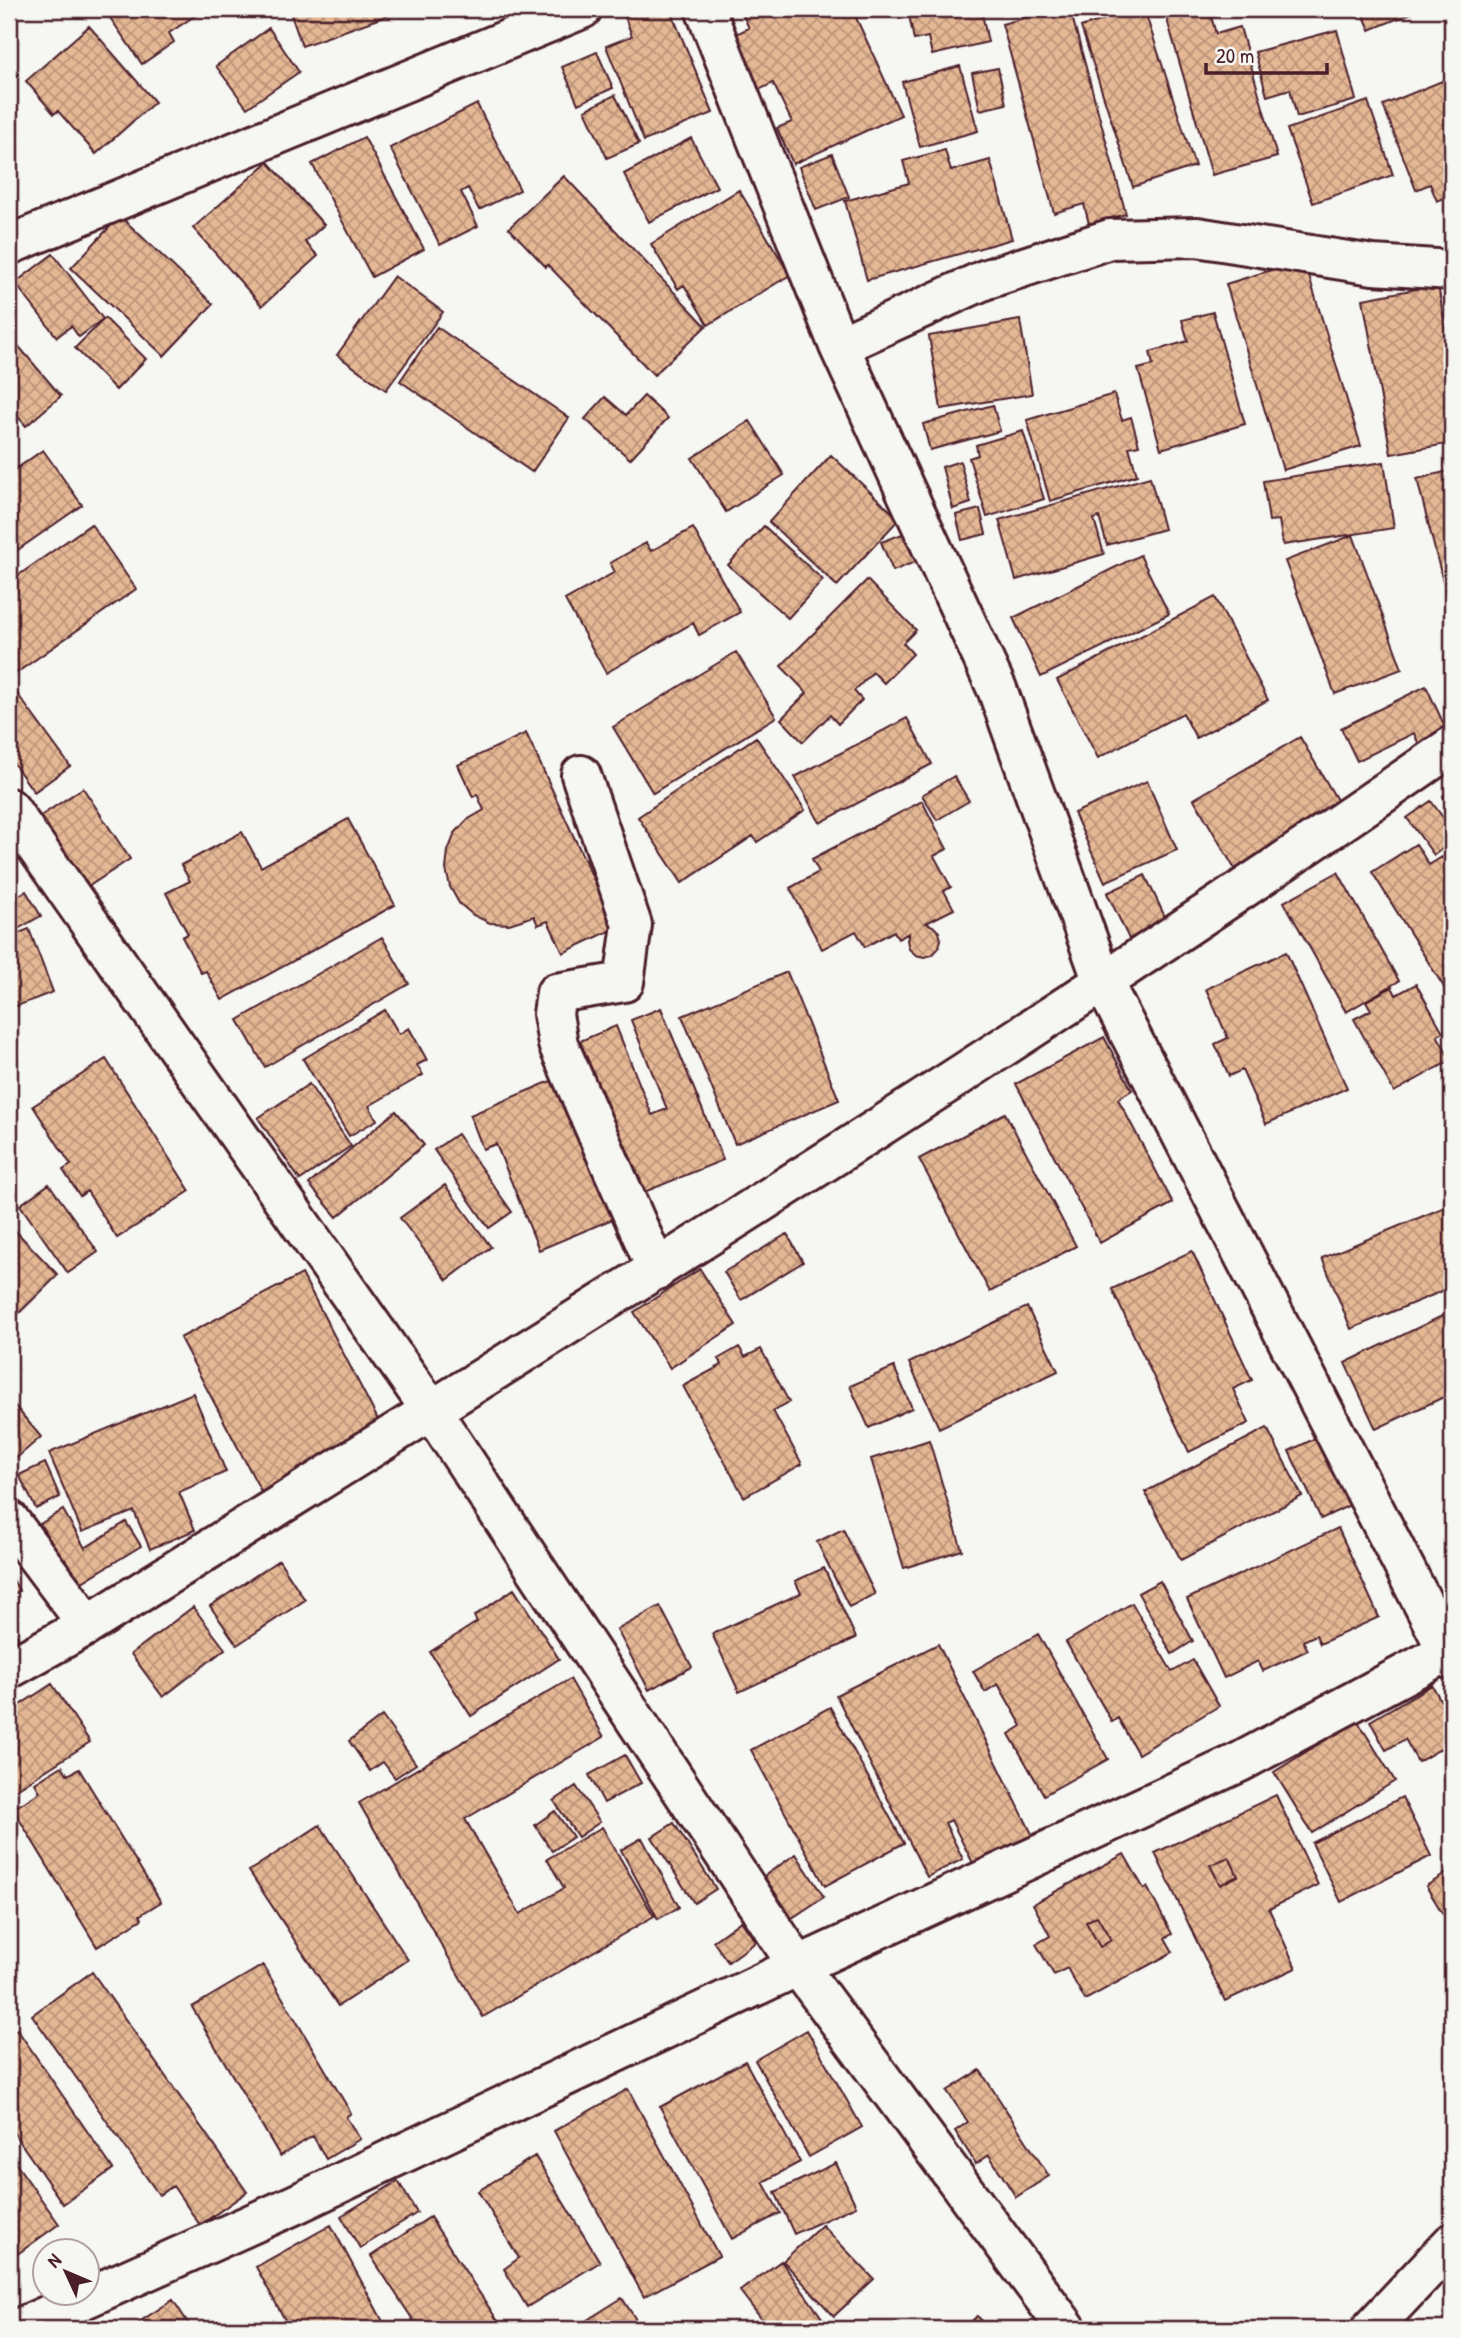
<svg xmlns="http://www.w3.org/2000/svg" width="1461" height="2338" viewBox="0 0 1461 2338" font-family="'Patrick Hand',sans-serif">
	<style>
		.building { fill: url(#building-cross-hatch); stroke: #4a1f2b; stroke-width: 2; fill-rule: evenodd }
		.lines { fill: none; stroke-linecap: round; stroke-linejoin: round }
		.street-casing { stroke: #4a1f2b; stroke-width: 44 }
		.street { stroke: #f6f6f2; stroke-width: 38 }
	</style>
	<defs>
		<pattern id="building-cross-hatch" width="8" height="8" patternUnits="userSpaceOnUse" patternTransform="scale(1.75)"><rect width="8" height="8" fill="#e5b895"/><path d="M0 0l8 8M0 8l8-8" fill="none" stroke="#bc957a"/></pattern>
	</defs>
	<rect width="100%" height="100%" fill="#f6f6f2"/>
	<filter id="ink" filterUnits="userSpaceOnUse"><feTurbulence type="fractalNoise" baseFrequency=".0143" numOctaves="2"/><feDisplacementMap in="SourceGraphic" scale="14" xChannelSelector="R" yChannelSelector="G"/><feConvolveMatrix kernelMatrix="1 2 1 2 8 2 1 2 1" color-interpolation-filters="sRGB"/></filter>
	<g filter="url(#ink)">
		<path class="building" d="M104 9H196L199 13 169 33 174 42 142 64Z
			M289 9H406L302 46Z
			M644 9H670L713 113 644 141 606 46 632 36 625 17Z
			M740 9H852L901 115 793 164 777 128 792 122 773 83 759 90 734 35 749 28Z
			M923 9H981L988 42 932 55 928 37 914 40 909 15 923 11Z
			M1058 9H1070L1126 214 1089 224 1084 204 1054 213 1002 24Z
			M1136 9H1144L1195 166 1133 187 1081 27Z
			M1164 9H1209L1216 34 1240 27 1277 157 1212 175Z
			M1361 9H1421L1370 30Z
			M89 26 155 102 96 154 58 111 54 114 26 81Z
			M269 28 299 72 247 108 216 66Z
			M1337 30 1356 100 1297 117 1290 89 1267 96 1255 52Z
			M597 52 613 88 578 104 562 67Z
			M960 66 978 131 920 147 902 82Z
			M998 68 1006 104 980 110 972 73Z
			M1452 77V195L1437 201 1430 184 1416 190 1383 105Z
			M615 95 639 144 607 158 585 110Z
			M1368 101 1393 175 1313 203 1287 129Z
			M477 104 520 190 479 210 468 188 461 192 478 226 440 245 390 148Z
			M364 137 424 249 372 277 312 164Z
			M691 138 717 187 649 222 624 174Z
			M945 150 951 171 990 160 1012 239 867 280 845 201 909 183 903 161Z
			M832 154 849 197 816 210 799 167Z
			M268 162 324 225 305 242 318 256 262 306 193 228Z
			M564 176 706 326 654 375 548 265 546 267 509 228Z
			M739 190 790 275 708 325 684 285 678 289 651 244Z
			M120 216 213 304 164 356 71 268Z
			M53 254 103 319 79 337 71 326 57 337 15 283Z
			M1304 260 1361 446 1283 470 1226 284Z
			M394 276 443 312 386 390 337 355Z
			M1438 285 1452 367V443L1391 454 1363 299Z
			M1213 312 1245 424 1161 449 1138 369 1153 365 1150 352 1188 341 1182 320Z
			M105 318 146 359 116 390 75 348Z
			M1020 320 1032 394 941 409 929 336Z
			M437 327 569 418 532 472 400 381Z
			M9 335 61 396 26 426 9 406Z
			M1114 394 1122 420 1131 417 1139 445 1129 447 1137 475 1050 501 1027 420Z
			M644 396 668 418 630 459 585 419 605 397 626 415Z
			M993 405 1000 431 930 450 923 424Z
			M750 421 784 475 726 512 692 458Z
			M1023 431 1044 499 987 517 969 458 978 455 976 445Z
			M43 450 82 505 9 556V474Z
			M831 455 899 519 837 586 769 522Z
			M960 461 971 503 953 509 942 467Z
			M1384 462 1394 528 1283 545 1279 520 1269 521 1263 481Z
			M1452 470V617L1417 479Z
			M1150 477 1164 529 1107 545 1099 517 1094 519 1104 554 1016 580 999 520Z
			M980 509 986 534 962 540 956 515Z
			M91 524 136 589 9 678V582Z
			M764 526 823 580 788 618 728 565Z
			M693 528 740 612 699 635 693 623 606 673 565 600 615 572 610 563 646 543 651 551Z
			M913 530 925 558 893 571 881 542Z
			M1353 535 1402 669 1335 694 1285 561Z
			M1140 555 1169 614 1041 677 1013 618Z
			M867 580 916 630 903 643 913 654 884 683 873 672 854 691 862 700 838 724 830 715 803 742 781 719 807 693 781 666Z
			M1215 597 1268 700 1196 738 1183 713 1098 758 1057 680Z
			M736 652 776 717 653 793 613 727Z
			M11 685 70 766 34 792 9 757V687Z
			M1426 686 1447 731 1419 745 1414 733 1357 761 1341 728Z
			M907 718 932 764 820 823 795 777Z
			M526 733 616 928 563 953 548 921 538 925 534 916 509 924 490 923 473 915 459 903 450 887 446 869 448 851 455 833 467 820 484 810 477 794 473 797 458 765Z
			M756 737 805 810 757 842 753 836 682 883 638 817Z
			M1300 737 1344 812 1237 873 1194 799Z
			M954 776 969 801 937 820 922 795Z
			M1147 781 1177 850 1105 882 1074 813Z
			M83 788 130 859 80 892 33 821Z
			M1452 791V814L1443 796Z
			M922 801 947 849 934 856 951 887 944 891 954 909 926 923 933 926 939 932 941 940 938 949 932 955 924 957 916 955 909 949 907 940 909 933 898 939 894 931 865 947 856 931 822 949 790 888 819 872 812 859Z
			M1431 801 1452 830V841L1434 855 1407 818Z
			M348 819 395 905 222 1000 206 971 201 973 182 937 188 934 166 893 190 881 181 865 242 832 261 867Z
			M1416 844 1429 865 1442 857 1452 874V1000L1372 872Z
			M1338 872 1399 981 1346 1012 1284 902Z
			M1145 875 1167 921 1129 939 1107 893Z
			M26 891 41 916 16 930 9 917V901Z
			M29 929 53 992 9 1009V937Z
			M382 937 409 984 265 1067 238 1020Z
			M1286 952 1347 1088 1266 1124 1242 1070 1229 1076 1215 1044 1228 1038 1206 989Z
			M787 972 839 1100 735 1144 682 1016Z
			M1416 984 1443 1032 1437 1035 1451 1060 1394 1092 1354 1019 1371 1010 1366 1001 1392 987 1396 995Z
			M661 1008 723 1160 642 1193 580 1041 616 1026 652 1115 667 1109 631 1020Z
			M385 1010 399 1034 409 1028 427 1060 417 1065 423 1075 369 1106 377 1120 349 1136 303 1059Z
			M1104 1037 1132 1090 1118 1099 1173 1203 1100 1243 1016 1084Z
			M106 1059 190 1191 117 1238 87 1191 80 1196 63 1170 71 1165 33 1106Z
			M558 1078 615 1218 539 1250 496 1144 483 1149 470 1115Z
			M309 1084 351 1146 300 1180 258 1118Z
			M396 1111 424 1145 337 1217 309 1184Z
			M1005 1113 1076 1246 990 1292 919 1159Z
			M457 1134 512 1212 489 1228 434 1150Z
			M49 1184 98 1252 68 1273 20 1205Z
			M445 1185 491 1247 447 1280 400 1218Z
			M1452 1204V1287L1351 1329 1322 1258Z
			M9 1224 58 1275 9 1323Z
			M787 1234 803 1262 741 1300 724 1272Z
			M1192 1251 1252 1380 1233 1389 1249 1423 1189 1452 1112 1289Z
			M700 1269 736 1325 670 1368 634 1312Z
			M302 1274 385 1433 264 1497 180 1338Z
			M1027 1307 1058 1371 939 1428 909 1363Z
			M1452 1311V1393L1376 1429 1345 1363Z
			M739 1347 745 1357 761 1349 789 1402 773 1411 802 1464 744 1497 683 1386 722 1365 718 1359Z
			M894 1367 912 1408 869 1428 850 1386Z
			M193 1393 226 1472 179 1492 195 1530 150 1549 134 1511 82 1532 49 1453Z
			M9 1399 41 1437 12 1462 9 1459Z
			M1267 1428 1302 1496 1181 1560 1145 1492Z
			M1320 1436 1352 1504 1321 1519 1289 1451Z
			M929 1440 962 1550 904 1568 871 1459Z
			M45 1463 60 1497 36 1509 19 1475Z
			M63 1510 85 1548 126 1522 141 1546 77 1585 40 1524Z
			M1452 1510V1533L1444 1513Z
			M1338 1528 1379 1617 1320 1644 1316 1635 1303 1641 1308 1650 1263 1671 1258 1661 1224 1678 1187 1599Z
			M843 1529 875 1594 849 1607 817 1542Z
			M279 1560 305 1600 237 1645 210 1606Z
			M824 1568 856 1638 739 1692 712 1634 801 1593 795 1581Z
			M9 1572 19 1591 9 1597Z
			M1160 1581 1193 1641 1172 1654 1138 1593Z
			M514 1589 559 1659 471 1716 430 1652 477 1622 474 1616Z
			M1452 1596V1621L1442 1600Z
			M1132 1603 1172 1672 1193 1660 1219 1706 1138 1754 1118 1718 1112 1722 1066 1642Z
			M660 1606 692 1667 649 1690 617 1630Z
			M193 1607 225 1649 163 1697 131 1654Z
			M9 1621 18 1638 9 1643Z
			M1038 1634 1108 1759 1044 1795 1009 1734 1022 1726 998 1684 985 1692 973 1671Z
			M938 1644 1037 1844 978 1873 951 1820 945 1823 963 1859 927 1877 836 1695Z
			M570 1679 604 1737 465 1819 520 1914 564 1888 547 1859 602 1827 654 1916 483 2017 359 1803Z
			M52 1684 90 1742 9 1794V1712Z
			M1432 1685 1452 1721V1742L1418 1762 1405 1739 1386 1750 1370 1721Z
			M830 1707 904 1843 825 1886 751 1750Z
			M382 1716 416 1764 395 1778 383 1762 370 1771 349 1741Z
			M1357 1720 1395 1781 1312 1833 1274 1772Z
			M625 1755 641 1783 604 1803 589 1775Z
			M62 1766 68 1775 79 1769 161 1902 140 1915 142 1919 97 1947 13 1809 40 1792 35 1783Z
			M576 1786 600 1822 578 1837 554 1801Z
			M1276 1795 1318 1885 1269 1909 1296 1968 1225 2001 1155 1853ZM1229 1857 1238 1876 1220 1885 1210 1865Z
			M1402 1797 1431 1856 1341 1902 1312 1843Z
			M555 1811 573 1837 552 1851 535 1825Z
			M674 1823 716 1889 694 1903 652 1837Z
			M320 1825 408 1960 338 2006 249 1871Z
			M642 1838 679 1907 658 1919 621 1850Z
			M796 1854 824 1897 792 1918 764 1876Z
			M1124 1854 1144 1889 1147 1887 1172 1934 1165 1938 1173 1952 1085 2000 1067 1968 1054 1975 1036 1944 1050 1936 1033 1904ZM1097 1916 1111 1940 1100 1947 1086 1922Z
			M1229 1857 1238 1876 1220 1885 1210 1865Z
			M1452 1870V1929L1426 1886Z
			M1097 1916 1111 1940 1100 1947 1086 1922Z
			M741 1921 756 1942 728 1962 713 1941Z
			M263 1965 351 2113 346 2117 360 2139 326 2159 313 2136 280 2156 192 2007Z
			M92 1972 247 2192 200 2225 173 2186 159 2195 32 2015Z
			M17 2029 113 2169 63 2204 9 2126V2034Z
			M807 2030 862 2127 809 2157 755 2060Z
			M745 2061 800 2162 763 2182 780 2213 732 2239 660 2107Z
			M980 2070 1049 2176 1016 2197 989 2155 976 2164 955 2131 968 2122 947 2091Z
			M628 2089 719 2256 644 2297 554 2131Z
			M9 2154 59 2224 9 2260Z
			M535 2156 600 2262 527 2307 504 2269 519 2258 478 2191Z
			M836 2163 856 2206 794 2234 775 2192Z
			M398 2181 417 2213 360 2248 341 2216Z
			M430 2217 503 2329H419L371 2256Z
			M331 2225 387 2329H290L256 2267Z
			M822 2225 874 2279 834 2316 783 2261Z
			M781 2261 825 2322 815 2329H769L740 2291Z
			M622 2298 642 2329H573Z
			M173 2300 192 2329H143L139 2322Z
			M977 2316 991 2329H964Z"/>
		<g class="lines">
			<defs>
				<path id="street" d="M705 9 839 346 997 689 1103 982 1452 1660
					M9 245 582 9
					M839 346 984 280 1110 239 1197 237 1373 265 1452 270
					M581 775 632 925 624 982 556 993 553 1014 558 1044 657 1270
					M9 808 431 1410 798 1966 1067 2329
					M9 1520 88 1625
					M9 1669 88 1625C546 1338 1008 1055 1452 746
					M17 2329 294 2205 798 1966 1240 1762 1448 1651
					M1371 2329 1452 2243"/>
			</defs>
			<use href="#street" class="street-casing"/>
			<use href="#street" class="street"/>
		</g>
	</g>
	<rect width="1461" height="2338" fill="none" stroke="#f6f6f2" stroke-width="35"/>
	<rect x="18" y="18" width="1426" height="2303" fill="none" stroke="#4a1f2b" stroke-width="2.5" filter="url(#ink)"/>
	<g transform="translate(66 2272) rotate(314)"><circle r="33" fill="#f6f6f2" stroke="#b1a0a2" stroke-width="2"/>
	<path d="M0-5L12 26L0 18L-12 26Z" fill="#4a1f2b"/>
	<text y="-10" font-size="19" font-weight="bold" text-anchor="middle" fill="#4a1f2b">N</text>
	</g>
	<path d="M1206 63v10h121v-10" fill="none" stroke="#4a1f2b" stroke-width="3.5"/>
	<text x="1216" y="63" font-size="21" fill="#4a1f2b" stroke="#f6f6f2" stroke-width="5" paint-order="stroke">20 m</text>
</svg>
